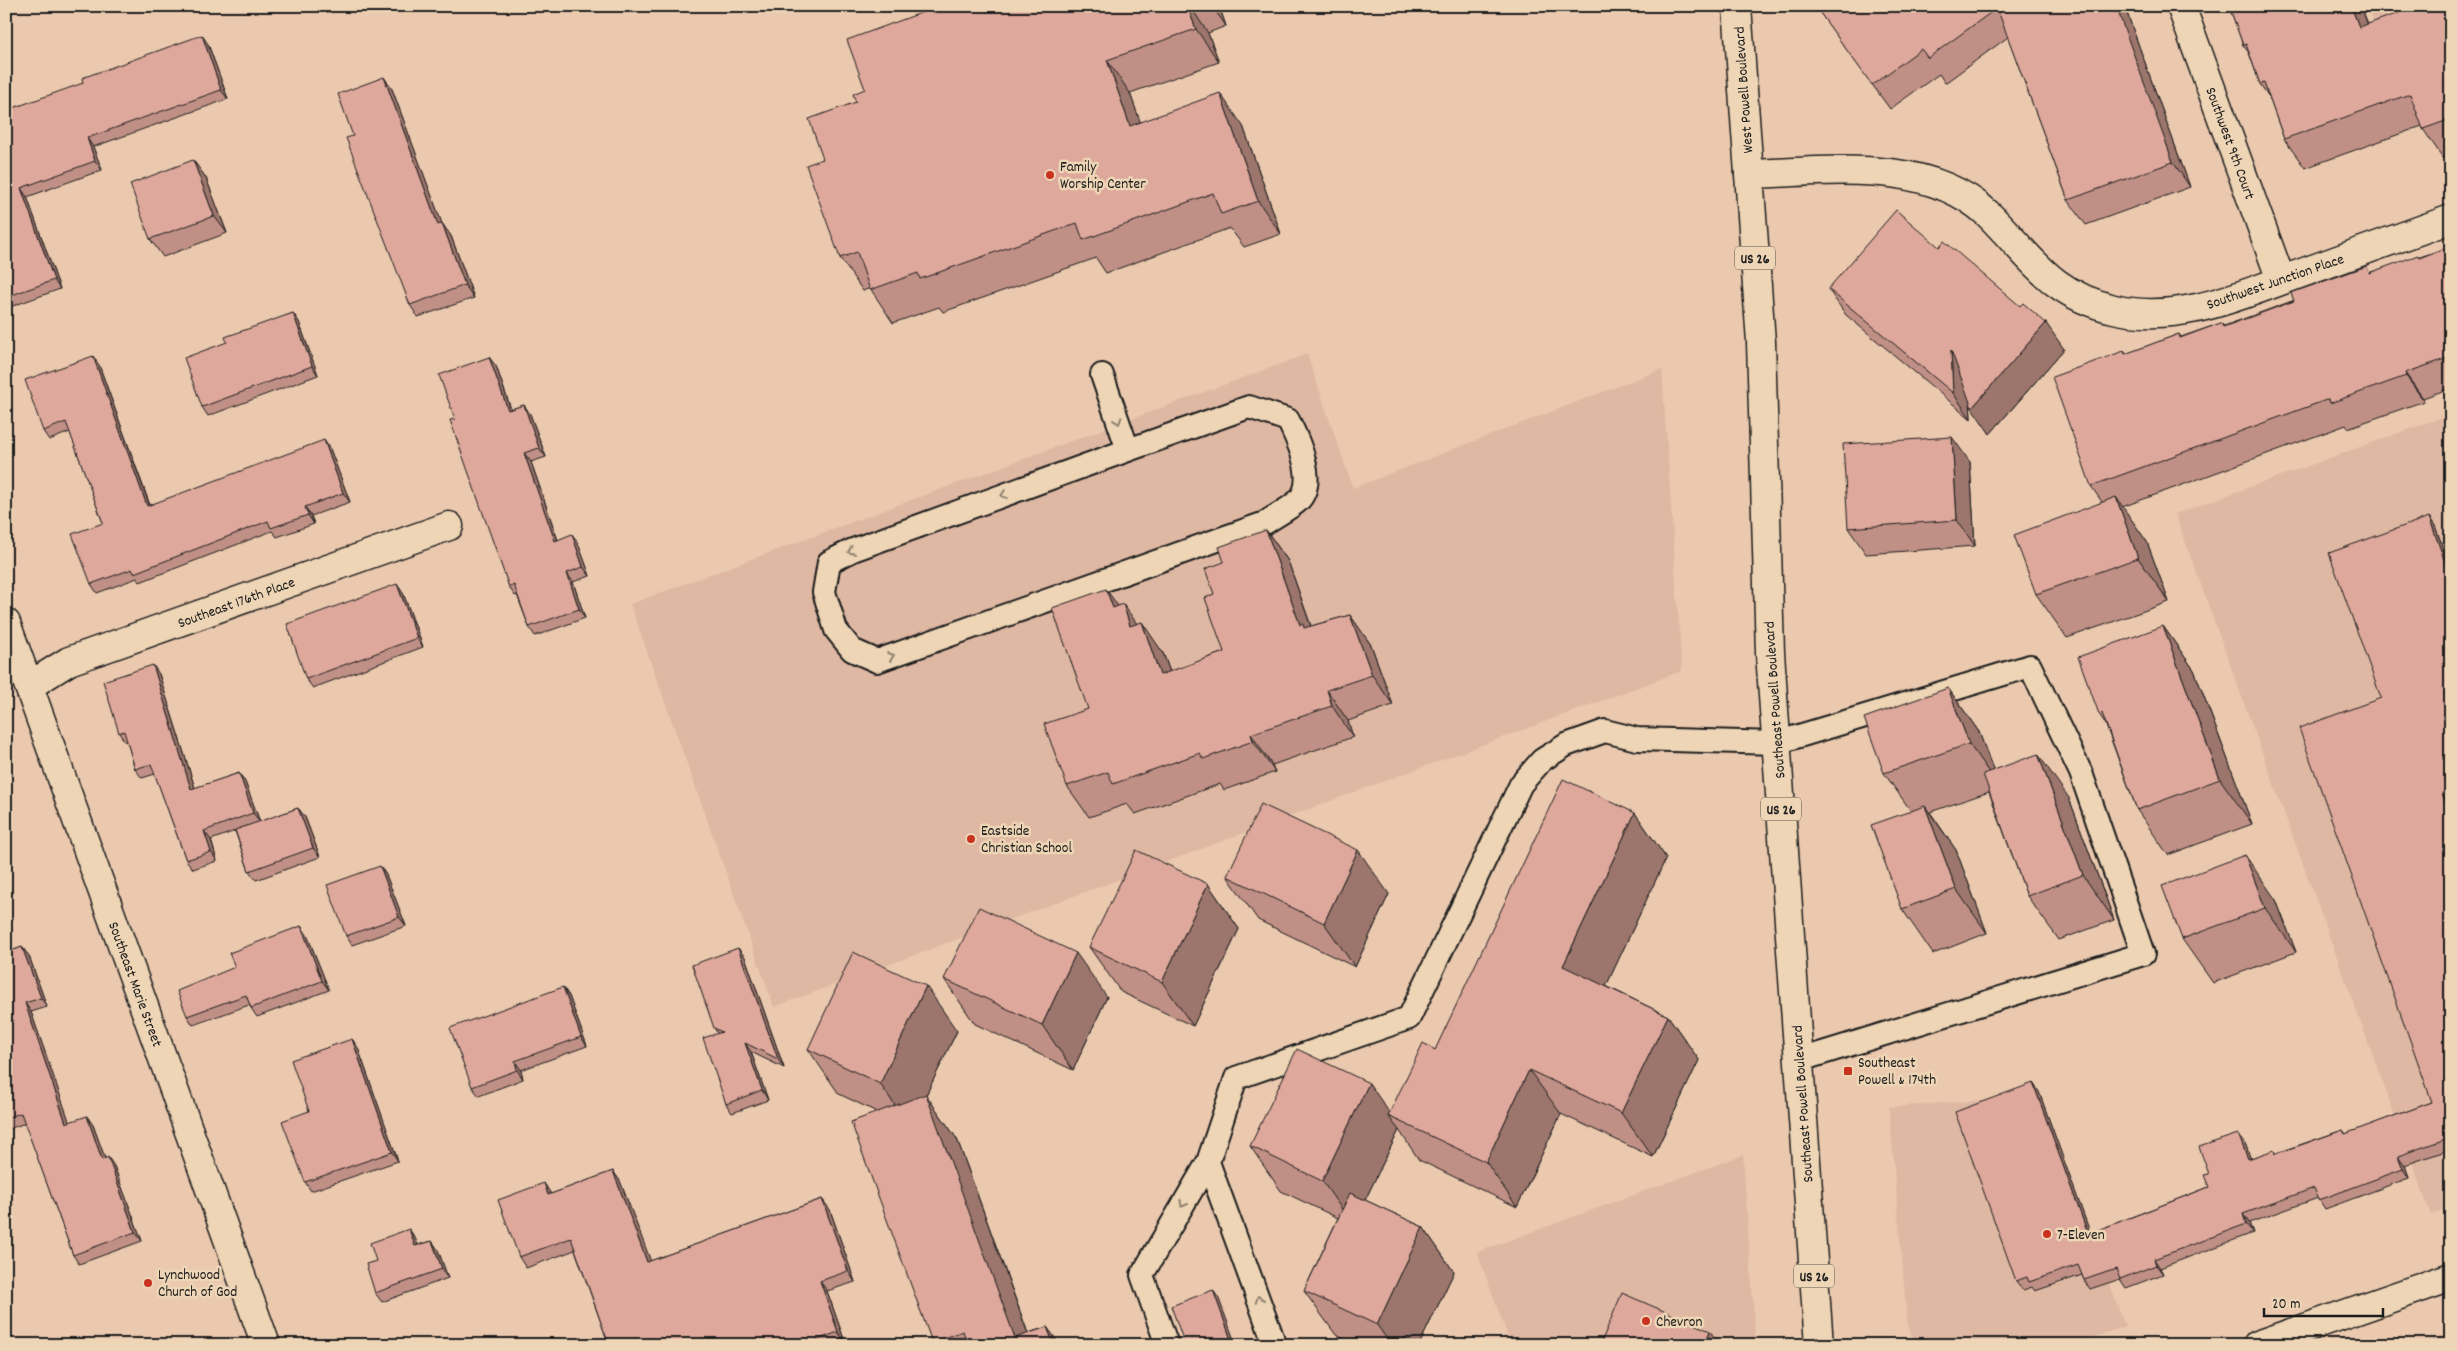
<svg xmlns="http://www.w3.org/2000/svg" width="2457" height="1351" viewBox="0 0 2457 1351" font-family="Dekko,sans-serif">
	<style>
		.built { fill: #dfb8a3 }
		.lines { fill: none; stroke-linecap: round; stroke-linejoin: round }
		.lane-casing { stroke: #1c1c1c; stroke-width: 26 }
		.street-casing { stroke: #1c1c1c; stroke-width: 31 }
		.primary-casing { stroke: #1c1c1c; stroke-width: 31 }
		.lane { stroke: #edd5b5; stroke-width: 22 }
		.street { stroke: #edd5b5; stroke-width: 28 }
		.primary { stroke: #edd5b5; stroke-width: 28 }
		.wall { fill: #c09086; stroke: #1c1c1c }
		.shaded-wall { fill: #9c766d; stroke: #1c1c1c }
		.building { fill: #dfa89c; stroke: #1c1c1c }
		.oneway { stroke: #8f8270 }
		.poi-dot { fill: #c8321e; stroke: #edd5b5; stroke-width: 2 }
		.labels { text-anchor: middle; stroke-width: 5; stroke-linejoin: round; paint-order: stroke }
		.shield { fill: #edd5b5; stroke: #5b544a; stroke-width: 1 }
		.shield-label { font-size: 14px; font-weight: bold; fill: #1c1c1c }
		.street-label { font-size: 15px; fill: #1c1c1c; stroke: #edd5b5 }
		.poi-label { font-size: 15px; fill: #1c1c1c; stroke: #edd5b5; text-anchor: start }
	</style>
	<rect width="100%" height="100%" fill="#ebc9af"/>
	<filter id="ink" filterUnits="userSpaceOnUse"><feTurbulence type="fractalNoise" baseFrequency=".02" numOctaves="2"/><feDisplacementMap in="SourceGraphic" scale="10" xChannelSelector="R" yChannelSelector="G"/><feConvolveMatrix kernelMatrix="1 2 1 2 8 2 1 2 1" color-interpolation-filters="sRGB"/></filter>
	<g filter="url(#ink)">
		<path class="built" d="M2368 6H2422L2374 24Z
			M1307 354 1353 488 1662 369 1682 671 774 1007 630 604Z
			M2451 414V1208L2431 1215 2175 514Z
			M2040 1096 2125 1326 2073 1345H1915L1907 1321 1889 1107Z
			M1743 1155 1756 1345H1511L1477 1252Z
			M2451 1332V1345H2415Z"/>
		<g class="lines">
			<defs>
				<path id="lane" d="M1102 375 1128 450 853 550 829 562 824 592 836 630 852 650 877 661 1265 523C1275 516 1289 509 1298 501 1318 482 1298 440 1288 420L1249 407 1128 450
					M1208 1162 1275 1345
					M1167 1345 1142 1275 1208 1162 1236 1078 1409 1018 1521 784 1542 760 1566 745 1605 731 1637 739 1776 743 2030 666 2081 773 2143 954 1800 1060"/>
				<path id="street" d="M2181 6 2281 280
					M1749 174C1826 172 1926 156 1988 214 2031 256 2049 294 2114 309 2181 325 2248 292 2310 270 2357 253 2404 236 2451 219
					M6 623 266 1345
					M29 686 69 661 449 526"/>
				<path id="primary" d="M1737 6 1761 342 1770 653 1819 1345
					M2257 1345 2451 1277"/>
			</defs>
			<use href="#lane" class="lane-casing"/>
			<use href="#street" class="street-casing"/>
			<use href="#primary" class="primary-casing"/>
			<use href="#lane" class="lane"/>
			<use href="#street" class="street"/>
			<use href="#primary" class="primary"/>
		</g>
		<path class="wall" d="M927 6H1219L1226 26 1208 33 1219 62 1130 93 1140 122 1243 126 1281 234 1244 247 1230 228 1106 273 1096 258 943 312 939 307 893 323 870 288 863 291 840 258 823 159 856 102 865 89 929 10Z
			M1815 6H2122L2127 13 2190 187 2086 225 2068 200 2008 37 1945 83 1939 74 1890 109Z
			M2229 6H2361L2368 24 2451 6V155L2443 158 2423 129 2422 126 2305 168 2284 139 2269 97 2260 84 2249 53 2243 45Z
			M208 44 228 99 93 147 102 170 27 197 60 289 7 308 6 307V105L14 108Z
			M392 89 442 224 451 236 474 298 418 317 410 305 353 136Z
			M193 160 206 178 227 233 163 257 150 239Z
			M2451 246V388L2423 398 2424 401 2348 428 2346 425 2122 507 2147 542 2169 602 2067 638 2036 594 2102 502 2091 486 2124 351 2126 354 2179 334 2181 337 2221 323 2224 326 2371 272 2420 257Z
			M1939 247 2064 349 1990 434 1970 402 1971 419 1846 315 1828 289Z
			M293 313 299 322 318 375 208 416 202 407 227 342Z
			M99 365 150 505 330 449 350 502 311 516 314 524 277 537 272 531 140 582 137 578 97 593 91 584 103 523 70 432 49 440 43 431Z
			M496 366 511 409 524 405 530 414 546 457 531 462 558 540 578 543 590 576 573 582 585 618 535 636 529 627 517 595 515 596 509 587 455 419Z
			M1970 462 1975 546 1866 554 1848 528Z
			M2429 517 2435 526 2451 570V801L2448 802 2451 809V1149L2405 1165 2409 1178 2325 1209 2318 1198 2249 1223 2253 1233 2160 1268 2163 1274 2126 1288 2120 1279 2090 1289 2084 1280 2082 1275 2035 1291 2032 1287 2023 1290 2016 1281 2033 1083 2039 1092 2090 1233 2209 1187V1174L2245 1143 2250 1158 2276 1153 2343 1130 2346 1134 2432 1102 2381 698Z
			M1266 530 1288 561 1311 626 1350 615 1371 645 1393 705 1348 721 1353 737 1272 765 1275 772 1224 790 1220 784 1135 814 1127 804 1089 817 1067 786 1088 709 1118 606 1137 624 1163 653 1170 672 1224 652 1214 594 1224 562Z
			M403 593 423 647 313 688 306 679Z
			M2163 626 2194 670 2252 824 2168 855 2137 810 2105 723 2099 714Z
			M159 674 195 788 239 773 245 782 260 822 298 808 305 817 320 857 256 880 249 871 235 831 211 840 217 861 193 869 186 860 155 774 142 778 135 769 127 741 125 742 119 733Z
			M1948 688 1979 732 1993 770 2069 798 2114 920 2059 940 2027 896 1989 792 1930 812 1956 850 1987 933 1933 954 1902 909 1911 811 1884 773Z
			M1635 813 1666 858 1606 986 1668 1016 1699 1060 1653 1157 1561 1114 1517 1207 1419 1160 1399 1130 1365 1200 1423 1227 1454 1272 1419 1345H1356L1336 1335 1304 1291 1338 1218 1281 1191 1250 1146 1390 1113 1435 1050Z
			M380 866 386 875 406 926 352 945 346 936Z
			M1227 876 1389 894 1355 967 1258 920Z
			M1208 884 1239 929 1193 1026 1121 992 1089 947Z
			M2276 900 2296 952 2213 983 2182 939Z
			M301 926 307 935 329 990 257 1017 249 1005 193 1025 187 1016 235 967Z
			M22 947 29 956 47 1007 31 1012 69 1122 93 1125 105 1159 114 1166 142 1241 79 1264 73 1255 25 1123 6 1130V953Z
			M745 957 784 1068 751 1052 768 1100 732 1113 726 1104 718 1034 714 1028Z
			M944 979 1107 997 1073 1070 975 1024Z
			M563 987 569 996 587 1046 521 1070 523 1079 479 1096 472 1087Z
			M957 1031 926 1095 957 1139 1028 1333 1047 1327 1060 1345H933L932 1342 877 1112 839 1094 808 1049Z
			M352 1039 358 1048 398 1161 311 1191 305 1182 309 1111Z
			M613 1171 620 1181 650 1261 822 1199 830 1210 855 1282 827 1291 845 1342 839 1345H609L575 1250 526 1268 519 1257 551 1194Z
			M409 1229 415 1238 418 1245 432 1241 438 1250 448 1278 382 1302 375 1293 376 1261Z"/>
		<path class="shaded-wall" d="M1187 6H1190L1208 33 1219 62 1196 29Z
			M1212 6H1219L1226 26Z
			M2113 6H2122L2127 13 2190 187 2173 162Z
			M2351 6H2361L2379 56 2359 27Z
			M202 35 208 44 228 99 221 90Z
			M1107 60 1130 93 1153 158 1130 126Z
			M384 77 392 89 447 237 438 225Z
			M1220 93 1243 126 1281 234 1258 201Z
			M87 138 93 147 102 170 95 161Z
			M193 160 206 178 227 233 214 216Z
			M21 188 27 197 60 289 54 280Z
			M442 223 451 236 474 298 465 285Z
			M293 313 299 322 318 375 312 366Z
			M2046 323 2064 349 1990 434 1972 408Z
			M1951 350 1969 376 1971 419 1953 393Z
			M93 356 99 365 153 515 147 506Z
			M489 357 496 366 514 419 508 410Z
			M2405 373 2423 398 2424 401 2406 376Z
			M524 405 530 414 546 457 539 448Z
			M1952 437 1970 462 1975 546 1957 520Z
			M324 440 330 449 350 502 343 493Z
			M524 453 531 462 561 550 555 541Z
			M2116 497 2147 542 2169 602 2138 558Z
			M305 507 311 516 314 524 308 515Z
			M2429 517 2435 526 2451 570V579Z
			M1266 530 1288 561 1318 647 1300 625Z
			M572 534 578 543 590 576 583 567Z
			M567 573 573 582 585 618 579 609Z
			M397 584 403 593 423 647 417 638Z
			M1106 589 1128 620 1113 608Z
			M1123 604 1145 635 1130 626Z
			M1350 615 1371 645 1393 705 1372 675Z
			M1142 622 1163 653 1182 706 1160 675Z
			M2163 626 2194 670 2252 824 2220 779Z
			M153 665 159 674 198 798 191 789Z
			M1948 688 1979 732 2000 788 1969 744Z
			M1327 690 1348 721 1353 737 1332 706Z
			M1251 734 1272 765 1275 772 1253 741Z
			M2038 754 2069 798 2114 920 2083 875Z
			M239 773 245 782 260 822 253 813Z
			M2442 793 2448 802 2451 809V818Z
			M1925 806 1956 850 1987 933 1956 889Z
			M298 808 305 817 320 857 313 848Z
			M1635 813 1666 858 1595 1010 1563 966Z
			M204 831 211 840 217 861 211 852Z
			M1358 850 1389 894 1355 967 1324 923Z
			M2245 855 2276 900 2296 952 2265 908Z
			M380 866 386 875 406 926 399 917Z
			M1208 884 1239 929 1193 1026 1162 982Z
			M301 926 307 935 329 990 322 981Z
			M22 947 29 956 47 1007 41 998Z
			M738 948 745 957 784 1068 778 1059Z
			M1076 953 1107 997 1073 1070 1042 1025Z
			M926 986 957 1031 926 1095 957 1139 1032 1345 1015 1338 911 1128 880 1084Z
			M563 987 569 996 587 1046 581 1037Z
			M25 1003 31 1012 73 1132 66 1123Z
			M1668 1016 1699 1060 1653 1157 1621 1113Z
			M352 1039 358 1048 398 1161 392 1152Z
			M745 1043 751 1052 768 1100 762 1090Z
			M515 1061 521 1070 523 1079 517 1070Z
			M1529 1070 1561 1114 1517 1207 1486 1162Z
			M1369 1083 1393 1118 1388 1116 1399 1130 1353 1225 1322 1181Z
			M2033 1083 2039 1092 2094 1243 2088 1234Z
			M87 1116 93 1125 109 1169 102 1160Z
			M2238 1134 2245 1143 2254 1168 2248 1159Z
			M2398 1156 2405 1165 2409 1178 2403 1169Z
			M108 1157 114 1166 142 1241 135 1232Z
			M613 1171 620 1181 655 1272 647 1262Z
			M544 1183 551 1194 555 1206 548 1195Z
			M822 1199 830 1210 855 1282 848 1271Z
			M2243 1214 2249 1223 2253 1233 2246 1224Z
			M1423 1227 1454 1272 1419 1345H1391L1377 1325Z
			M409 1229 415 1238 422 1255 415 1246Z
			M432 1241 438 1250 448 1278 442 1269Z
			M2154 1259 2160 1268 2163 1274 2156 1265Z
			M820 1281 827 1291 845 1342 838 1332Z
			M1213 1290 1219 1299 1236 1345H1233Z
			M1047 1327 1060 1345H1054Z
			M1710 1331 1716 1340 1714 1345H1704Z"/>
		<path class="building" d="M927 6H1187L1196 29 1107 60 1130 126 1220 93 1258 201 1221 214 1213 193 1083 240 1077 223 920 279 918 273 870 290 857 252 840 258 806 165 823 159 809 119 856 102 853 94 865 89 847 40 929 10Z
			M1815 6H2116L2173 162 2068 200 1997 8 1928 58 1921 49 1872 85Z
			M2229 6H2351L2359 27 2419 6H2451V119L2423 129 2410 94 2284 139 2264 83 2260 84 2246 44 2243 45Z
			M202 35 221 90 87 138 95 161 21 188 54 280 6 297V105L11 104 13 108 83 83 82 78Z
			M384 77 438 225 442 223 465 285 410 305 346 138 353 136 338 94Z
			M193 160 214 216 150 239 130 184Z
			M1896 210 1939 247 1944 241 2020 306 2023 303 2046 323 1972 408 1951 350 1953 393 1828 289Z
			M2451 246V357L2405 373 2406 376 2330 403 2329 399 2091 486 2052 377 2124 351 2125 354 2179 334 2180 338 2221 323 2223 327 2294 301 2291 293 2367 266 2369 273 2418 255 2419 258Z
			M293 313 312 366 202 407 184 358 227 342 225 337Z
			M93 356 147 506 324 440 343 493 305 507 308 515 271 528 268 521 134 573 132 569 91 584 72 534 103 523 66 422 43 431 25 380Z
			M489 357 508 410 524 405 539 448 524 453 555 541 572 534 583 567 567 573 579 609 529 627 514 585 509 587 474 488 450 420 455 419 439 375Z
			M1952 437 1957 520 1848 528 1843 444Z
			M2116 497 2138 558 2036 594 2014 535Z
			M2429 517 2451 579V790L2442 793 2451 818V1137L2398 1156 2403 1169 2319 1200 2314 1188 2243 1214 2246 1224 2154 1259 2156 1265 2120 1279 2116 1269 2084 1280 2078 1265 2029 1282 2027 1277 2016 1281 1955 1112 2033 1083 2088 1234 2209 1187 2204 1175 2209 1174 2199 1147 2238 1134 2248 1159 2274 1150 2275 1154 2343 1130 2345 1134 2432 1102 2299 728 2381 698 2329 553Z
			M1266 530 1300 625 1303 624 1304 628 1350 615 1372 675 1327 690 1332 706 1251 734 1253 741 1203 759 1200 753 1113 784 1108 772 1067 786 1044 724 1088 709 1052 608 1106 589 1113 608 1123 604 1130 626 1142 622 1160 675 1224 652 1205 598 1214 594 1205 569 1224 562 1219 547Z
			M397 584 417 638 306 679 287 624Z
			M2163 626 2220 779 2137 810 2102 713 2099 714 2078 657Z
			M153 665 191 789 239 773 253 813 204 831 211 852 186 860 151 764 135 769 124 731 119 733 103 681Z
			M1948 688 1969 744 1884 773 1864 718Z
			M2038 754 2083 875 2027 896 1983 774Z
			M1563 779 1635 813 1563 966 1668 1016 1621 1113 1529 1070 1486 1162 1388 1116 1423 1043 1435 1050Z
			M1261 804 1358 850 1324 923 1227 876Z
			M1925 806 1956 889 1902 909 1871 825Z
			M298 808 313 848 249 871 235 830Z
			M1136 850 1208 884 1162 982 1089 947Z
			M2245 855 2265 908 2182 939 2162 886Z
			M380 866 399 917 346 936 327 885Z
			M979 907 1076 953 1042 1025 944 979Z
			M301 926 322 981 251 1008 246 995 187 1016 177 991 235 967 229 953Z
			M22 947 41 998 25 1003 66 1123 87 1116 102 1160 108 1157 135 1232 73 1255 21 1113 6 1118V953Z
			M738 948 778 1059 745 1043 762 1090 726 1104 703 1038 722 1032 714 1028 692 965Z
			M853 952 926 986 880 1084 808 1049Z
			M563 987 581 1037 515 1061 517 1070 472 1087 450 1028Z
			M352 1039 392 1152 305 1182 282 1121 309 1111 291 1060Z
			M1297 1049 1369 1083 1322 1181 1250 1146Z
			M926 1094 1015 1338 1047 1327 1054 1345H968L963 1331 932 1342 851 1122Z
			M613 1171 647 1262 822 1199 848 1271 820 1281 838 1332 804 1345H609L571 1238 519 1257 498 1200 544 1183 548 1195Z
			M1350 1193 1423 1227 1377 1325 1304 1291Z
			M409 1229 415 1246 432 1241 442 1269 375 1293 366 1264 376 1261 370 1243Z
			M1213 1290 1233 1345H1185L1171 1306Z
			M1622 1293 1710 1331 1704 1345H1600Z
			M1404 1338 1419 1345H1400Z
			M442 1341 443 1345H431Z"/>
		<defs><path id="oneway-chevron" d="M-2-3.5L2.5 0L-2 3.5" fill="none" stroke-width="1.6" stroke-linecap="round" stroke-linejoin="round" transform="scale(1.25)"/></defs>
		<g class="oneway">
			<use href="#oneway-chevron" transform="translate(1118 421) rotate(71)"/>
			<use href="#oneway-chevron" transform="translate(1004 495) rotate(160)"/>
			<use href="#oneway-chevron" transform="translate(851 551) rotate(156)"/>
			<use href="#oneway-chevron" transform="translate(891 656) rotate(-20)"/>
			<use href="#oneway-chevron" transform="translate(1183 1204) rotate(120)"/>
			<use href="#oneway-chevron" transform="translate(1259 1299) rotate(-110)"/>
		</g>
	</g>
	<g class="poi-dot">
		<circle cx="1050" cy="175" r="5"/>
		<circle cx="971" cy="839" r="5"/>
		<rect x="1843" y="1066" width="10" height="10" rx="2.5"/>
		<circle cx="2047" cy="1234" r="5"/>
		<circle cx="148" cy="1283" r="5"/>
		<circle cx="1646" cy="1321" r="5"/>
	</g>
	<g class="labels">
		<g class="shield">
			<rect x="1735" y="246.5" width="40" height="23" rx="4"/>
			<rect x="1761" y="797.5" width="40" height="23" rx="4"/>
			<rect x="1794" y="1264.5" width="40" height="23" rx="4"/>
		</g>
		<g class="shield-label">
			<text x="1755" y="263">US 26</text>
			<text x="1781" y="814">US 26</text>
			<text x="1814" y="1281">US 26</text>
		</g>
		<g class="street-label">
			<text transform="translate(1743 90) rotate(-94)" y="5">West Powell Boulevard</text>
			<text transform="translate(2231 143) rotate(70)" y="5">Southwest 9th Court</text>
			<text transform="translate(2275 281) rotate(-19)" y="5">Southwest Junction Place</text>
			<text transform="translate(236 602) rotate(-20)" y="5">Southeast 176th Place</text>
			<text transform="translate(1774 700) rotate(-94)" y="5">Southeast Powell Boulevard</text>
			<text transform="translate(136 984) rotate(70)" y="5">Southeast Marie Street</text>
			<text transform="translate(1802 1104) rotate(-94)" y="5">Southeast Powell Boulevard</text>
		</g>
		<g class="poi-label">
			<text x="1060" y="171">Family<tspan x="1060" dy="17">Worship Center</tspan></text>
			<text x="981" y="835">Eastside<tspan x="981" dy="17">Christian School</tspan></text>
			<text x="1858" y="1067">Southeast<tspan x="1858" dy="17">Powell &amp; 174th</tspan></text>
			<text x="2057" y="1239">7-Eleven</text>
			<text x="158" y="1279">Lynchwood<tspan x="158" dy="17">Church of God</tspan></text>
			<text x="1656" y="1326">Chevron</text>
		</g>
	</g>
	<rect width="2457" height="1351" fill="none" stroke="#edd5b5" stroke-width="25"/>
	<rect x="12" y="12" width="2432" height="1326" fill="none" stroke="#1c1c1c" stroke-width="2" filter="url(#ink)"/>
	<path d="M2264 1308v8h119v-8" fill="none" stroke="#1c1c1c" stroke-width="2.5"/>
	<text x="2272" y="1308" font-size="15" fill="#1c1c1c" stroke="#edd5b5" stroke-width="4" paint-order="stroke">20 m</text>
</svg>
